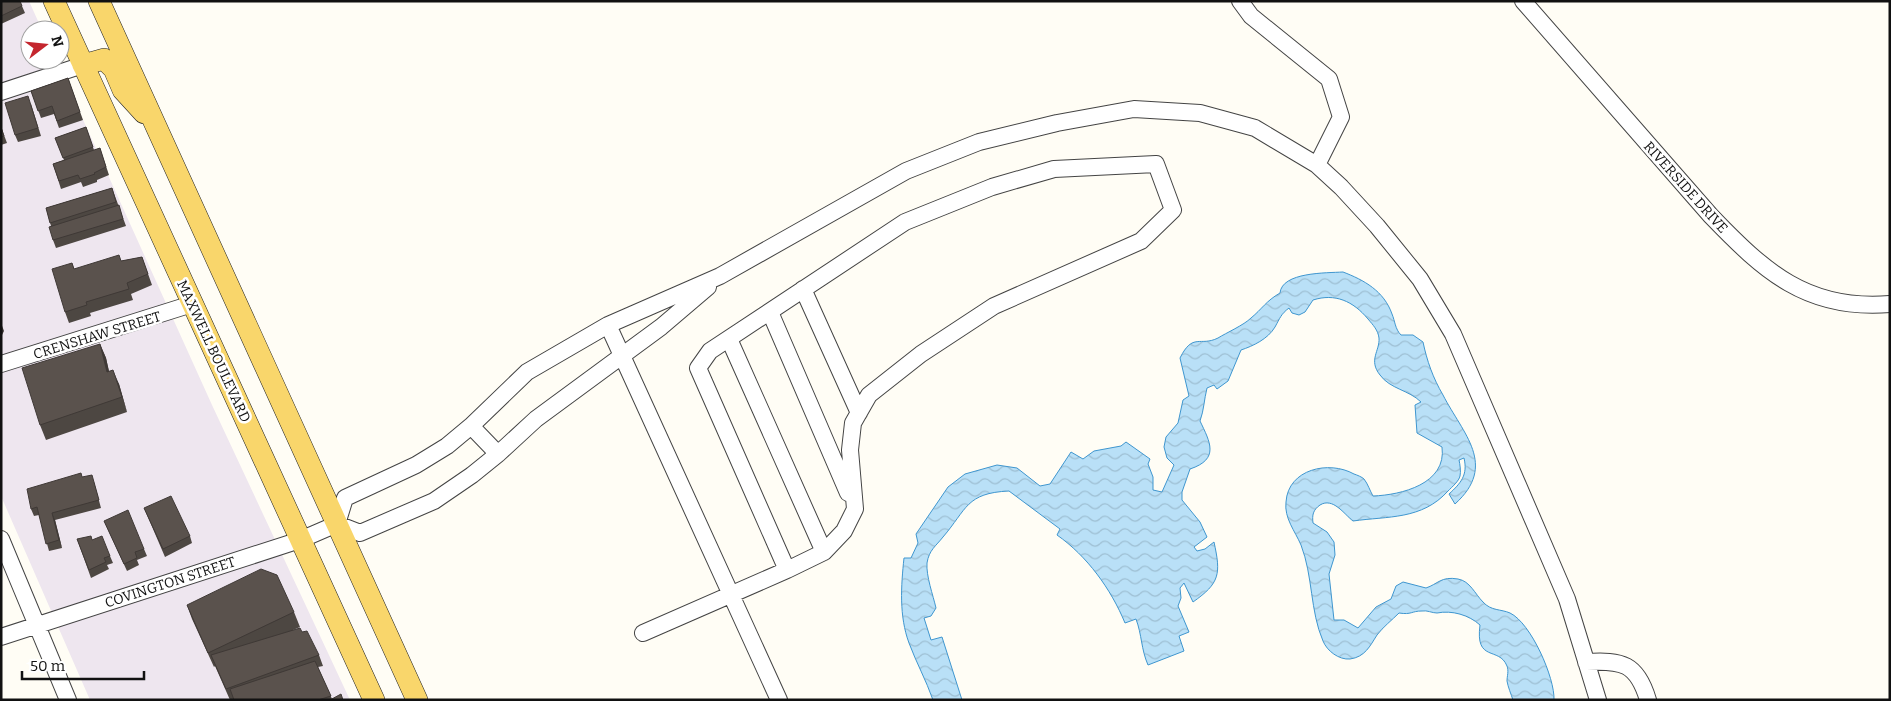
<svg xmlns="http://www.w3.org/2000/svg" width="1891" height="701" viewBox="0 0 1891 701" font-family="Bitter,serif">
	<style>
		.industrial { fill: #eee6ef }
		.water { fill: url(#water-waves); stroke: #3f96cf }
		.lines { fill: none; stroke-linecap: round; stroke-linejoin: round }
		.minor-casing { stroke: #444; stroke-width: 18 }
		.major-casing { stroke: #222; stroke-width: 22 }
		.minor { stroke: #fff; stroke-width: 16 }
		.major { stroke: #f9d66b; stroke-width: 21 }
		.wall { fill: #4d4742 }
		.shaded-wall { fill: #3f3936 }
		.building { fill: #5a524d; stroke: #3f3936 }
		.labels { text-anchor: middle; stroke-width: 5; stroke-linejoin: round; paint-order: stroke }
		.street-label { font-size: 14px; fill: #111; stroke: #fff }
	</style>
	<defs>
		<pattern id="water-waves" width="16" height="10" patternUnits="userSpaceOnUse" patternTransform="scale(1.25)"><rect width="16" height="10" fill="#b9e0f7"/><path d="M0 5q4-4 8 0t8 0" fill="none" stroke="#9ebfd3"/></pattern>
	</defs>
	<rect width="100%" height="100%" fill="#fffdf5"/>
	<path class="industrial" d="M1 1H29L42 30H30V60H56L212 405 350 700H90L1 496Z"/>
	<path class="water" d="M1343 272C1364 280 1384 291 1392 314 1395 321 1395 329 1401 335H1413L1423 342C1427 361 1433 378 1443 395 1463 434 1498 465 1455 504L1449 494C1461 483 1468 475 1464 458L1459 460C1460 464 1461 472 1460 476 1459 481 1452 487 1448 491 1422 520 1388 516 1353 521 1344 514 1333 497 1320 505 1313 510 1312 515 1313 523L1327 532 1334 542 1335 555 1329 574 1334 620H1344L1358 628 1376 607 1391 599 1396 586 1403 582 1426 588C1438 584 1441 576 1458 579 1470 581 1475 594 1483 602 1491 611 1501 609 1510 613 1531 623 1555 678 1554 700H1513C1511 694 1508 687 1507 681 1507 676 1509 671 1507 666 1499 646 1475 663 1480 625 1469 615 1452 610 1437 613 1432 613 1427 610 1422 611 1411 611 1412 615 1399 613 1392 620 1383 627 1377 635 1370 646 1365 657 1350 659 1339 660 1327 651 1323 641 1310 611 1313 576 1301 545 1295 531 1284 518 1286 502 1288 469 1329 460 1354 474 1357 475 1362 477 1364 479 1368 484 1370 491 1373 496 1401 495 1447 484 1442 447L1417 433 1415 405 1421 402C1409 390 1390 389 1380 375 1368 360 1380 351 1379 338 1378 330 1373 325 1368 319 1353 301 1335 293 1313 300L1305 312 1299 315 1292 313 1289 308C1281 314 1280 318 1275 327 1268 339 1253 346 1241 350L1228 381 1217 389 1214 385 1207 388C1204 400 1204 410 1200 421 1210 442 1220 459 1190 469L1182 492V500L1200 522 1207 537 1194 547 1197 551 1205 549 1214 542C1221 574 1220 583 1193 602L1184 583 1180 588 1181 598 1178 606 1189 632 1179 636 1184 651 1148 665C1141 649 1142 635 1136 619L1125 623C1111 589 1087 556 1057 535L1060 529 1009 491C966 493 967 509 943 537 936 546 929 550 927 563 926 576 933 595 936 608L931 616 924 618 931 640 942 637 962 700H933C926 680 916 662 909 643 899 616 901 586 904 558H911L918 543 916 534 948 487 965 474 997 465 1017 468 1040 486 1050 484 1071 452 1083 459 1094 451 1121 446 1126 442 1150 459 1148 464 1153 477V490L1162 492 1174 465 1167 458 1164 447 1166 437 1178 423 1183 400 1189 396 1180 358C1193 332 1200 347 1218 338 1226 333 1244 325 1251 318 1262 309 1266 301 1280 293 1282 272 1326 273 1343 272Z"/>
	<g class="lines">
		<defs>
			<path id="minor" d="M1523 1 1711 216C1764 271 1807 311 1890 304
				M1 92 83 65
				M1317 165 1341 187 1377 226 1420 279 1453 334 1567 599 1598 700
				M803 289 859 413
				M770 312 848 493
				M608 325 779 700
				M729 339 824 552
				M1 364 192 304
				M471 426 498 454
				M337 524 345 498 416 465 447 446 471 426 527 372 608 325 720 276 906 171 979 142 1057 123 1134 109 1200 113 1255 128 1317 165 1341 117 1329 79 1251 16 1240 1
				M337 524 360 533 434 501 472 475 498 454 536 419 661 327 708 287
				M1 539 68 700
				M643 633 787 570 824 552 844 531 855 509 850 450 853 423 869 395 921 354 994 306 1141 241 1173 210 1156 164 1054 169 992 187 905 222 710 351 698 368 787 570
				M1 637 300 540 337 524
				M1586 662C1622 660 1637 663 1648 700"/>
			<path id="major" d="M54 1 374 700
				M99 1 417 700
				M83 65 104 59 114 69 123 90 144 113"/>
		</defs>
		<use href="#minor" class="minor-casing"/>
		<use href="#major" class="major-casing"/>
		<use href="#minor" class="minor"/>
		<use href="#major" class="major"/>
	</g>
	<path class="wall" d="M1 1 22 6 25 13 1 24Z
		M68 78 83 120 59 128 54 114 41 118 31 91Z
		M31 104 41 136 18 142 15 135Z
		M1 127 7 143 1 145Z
		M86 127 94 150 100 148 109 175 97 180V182L83 187 81 182 61 189 53 164 64 160 55 138Z
		M112 188 126 226 56 248 53 240 51 226 46 208Z
		M142 257 152 285 131 294 133 300 90 313 91 316 69 323 65 312 72 263 74 269 121 261Z
		M100 344 106 358 109 371 119 384 127 412 46 440 40 425Z
		M82 477 94 482 101 508 55 520 62 548 49 551 39 515 34 516 31 509Z
		M144 508 190 536 192 543 165 557Z
		M104 521 144 549 147 556 137 560 139 565 127 571Z
		M77 539 92 540 110 556 113 563 107 565 109 569 91 578Z
		M187 605 294 612 300 627 293 630 302 632 319 655 323 666 318 667 332 699 343 700H234L233 699 230 700 215 666 214 667 192 619Z"/>
	<path class="shaded-wall" d="M1 323 4 331 2 335 1 331Z
		M100 344 106 358 112 386 107 372Z
		M113 370 119 384 127 412Z
		M52 513 55 520 62 548 59 540Z"/>
	<path class="building" d="M1 1H20L22 6 1 16Z
		M68 78 80 112 57 121 52 106 38 111 31 91Z
		M28 96 38 128 15 135 5 103Z
		M1 127 4 136 1 137Z
		M86 127 93 147 63 158 55 138Z
		M100 148 106 167 94 173 95 174 80 179 78 175 59 181 53 164Z
		M112 188 116 202 50 223 46 208Z
		M119 205 123 219 53 240 49 227Z
		M119 255 121 261 142 257 148 274 127 283 129 289 86 302 87 305 65 312 52 269 72 263 74 269Z
		M100 344 107 372 113 370 122 397 40 425 22 368Z
		M81 473 82 477 92 475 99 500 52 513 59 540 46 544 37 507 31 509 27 489Z
		M171 496 190 536 163 549 144 508Z
		M128 510 144 549 135 552 137 558 124 564 104 521Z
		M91 536 92 540 102 536 110 556 104 558 106 562 89 570 77 539Z
		M261 569 277 575 294 612 208 653 187 605Z
		M300 628 302 632 307 631 319 655 226 689 211 655Z
		M315 661 331 696 318 700H234L230 689Z
		M341 694 343 700H330Z"/>
	<g class="labels">
		<g class="street-label">
			<text transform="translate(1686 187) rotate(48)" y="5">RIVERSIDE DRIVE</text>
			<text transform="translate(97 335) rotate(-17)" y="5">CRENSHAW STREET</text>
			<text transform="translate(214 351) rotate(65)" y="5">MAXWELL BOULEVARD</text>
			<text transform="translate(170 582) rotate(-18)" y="5">COVINGTON STREET</text>
		</g>
	</g>
	<rect width="1891" height="701" fill="none" stroke="#111111" stroke-width="5"/>
	<g transform="translate(45 45) rotate(74)"><circle r="24" fill="#ffffff" stroke="#a0a0a0"/>
	<path d="M0-4L9 19L0 12L-9 19Z" fill="#c4262e"/>
	<text y="-8" font-size="14" font-weight="bold" text-anchor="middle" fill="#111111">N</text>
	</g>
	<path d="M22 671v8h122v-8" fill="none" stroke="#111111" stroke-width="2.5"/>
	<text x="30" y="671" font-size="15" fill="#111111" stroke="#ffffff" stroke-width="4" paint-order="stroke">50 m</text>
</svg>
